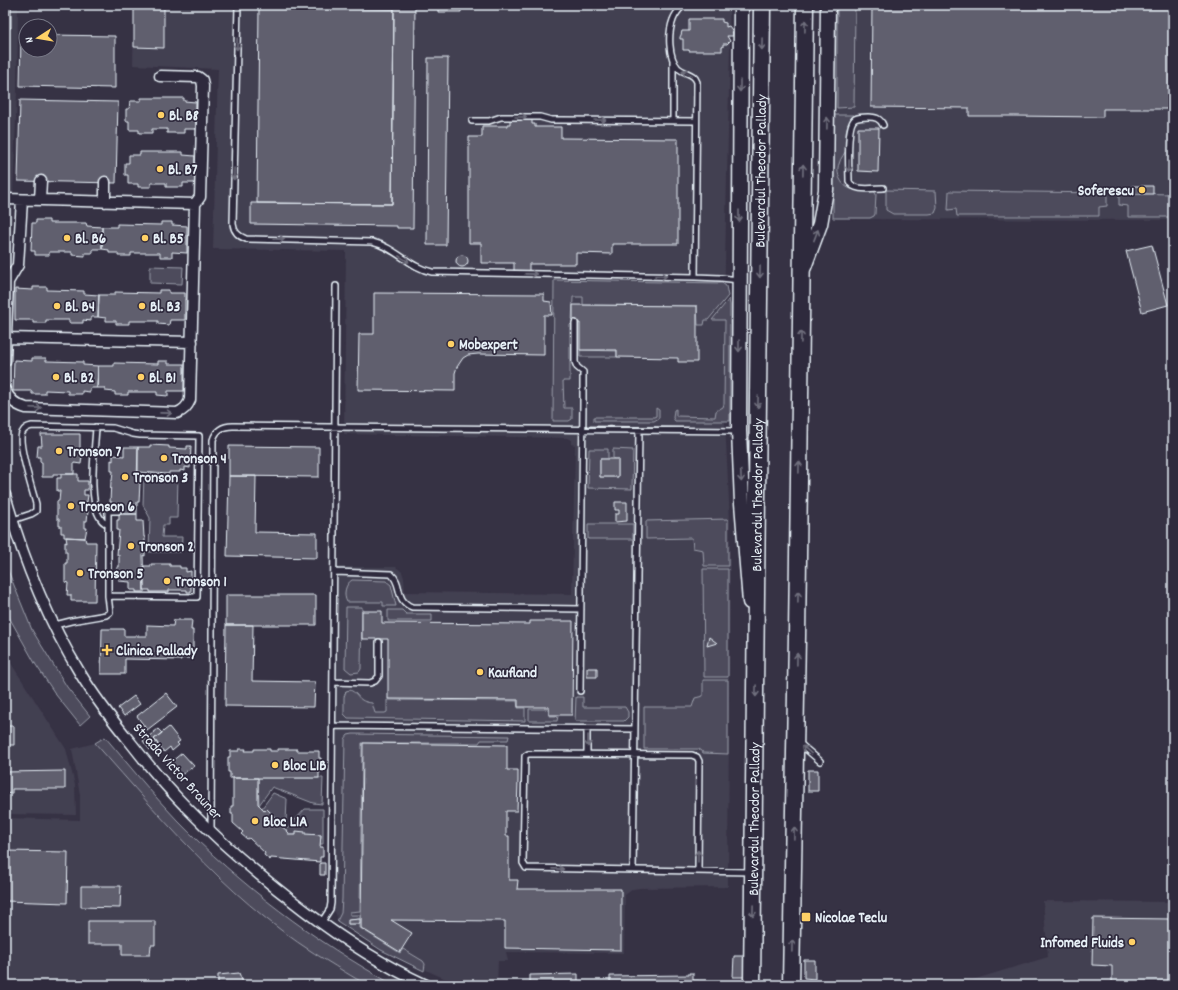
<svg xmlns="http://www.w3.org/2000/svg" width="1178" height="990" viewBox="0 0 1178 990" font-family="Dekko,sans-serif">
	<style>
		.built { fill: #433f51 }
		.green { fill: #4d4b5c; stroke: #9a9eaa }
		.building { fill: #605e6e; stroke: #e8f1f8 }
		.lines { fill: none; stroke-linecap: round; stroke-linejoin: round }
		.lane-casing { stroke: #e8f1f8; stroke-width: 8 }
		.street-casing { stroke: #e8f1f8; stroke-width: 13 }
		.secondary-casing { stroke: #e8f1f8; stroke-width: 17 }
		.primary-casing { stroke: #e8f1f8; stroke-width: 19 }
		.lane { stroke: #2f2a3d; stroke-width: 5 }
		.street { stroke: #2f2a3d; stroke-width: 10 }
		.secondary { stroke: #2f2a3d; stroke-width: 14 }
		.primary { stroke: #2f2a3d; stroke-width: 16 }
		.oneway { stroke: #70707e }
		.poi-dot { fill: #ffd166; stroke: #2f2a3d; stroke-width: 1.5 }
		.labels { text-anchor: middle; stroke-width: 3.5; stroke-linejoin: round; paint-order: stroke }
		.poi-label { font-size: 15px; font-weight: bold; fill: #e8f1f8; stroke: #2f2a3d; text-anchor: start }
		.street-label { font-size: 15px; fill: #e8f1f8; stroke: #2f2a3d }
	</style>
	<rect width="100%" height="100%" fill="#363244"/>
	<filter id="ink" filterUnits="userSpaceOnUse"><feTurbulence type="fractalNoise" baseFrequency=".025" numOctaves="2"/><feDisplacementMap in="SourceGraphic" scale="8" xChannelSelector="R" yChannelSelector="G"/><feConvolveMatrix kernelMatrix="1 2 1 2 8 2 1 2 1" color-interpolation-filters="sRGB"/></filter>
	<g filter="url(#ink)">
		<path class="built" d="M5 5H18L17 91 10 269H5Z
			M134 5H729L730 45 724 308 725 422 730 522 728 887 640 888 633 889 625 895 624 953 506 952 508 961H498L497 985H459L428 971 338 919 331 903 335 567H396L402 572 404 578 405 592 572 594 575 445 571 444V440L567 438 344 434 346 251 213 249 218 69 133 65Z
			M837 5H1173V220L836 219Z
			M5 654 66 749 75 785 76 815 5 814Z
			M95 743 172 830 211 871 252 908 288 935 323 958 369 985H5V818L80 820V795L72 749Z
			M1043 901 1173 902V985H956L1048 957Z"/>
		<path class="green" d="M837 5H855L854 107 837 108Z
			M833 115H854C842 130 849 131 847 147 846 153 840 158 839 164 837 168 838 175 840 179 847 193 860 190 873 190L876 194 875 214 874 216 870 218H833Z
			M886 190 936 191 937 208 935 213 929 214H893L886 210Z
			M949 191 1107 193V206L1099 207V216H957L956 209 948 210Z
			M1119 193 1173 194V217H1128V206L1119 205Z
			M150 266 183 267 182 284 150 283Z
			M554 280 722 283 726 286 728 296 708 320H705L704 325H698L697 306 583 305V297H573L572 323 570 325V381H563L564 408H572V419L569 421H553Z
			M729 299 730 305V421H675L673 418 674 410 676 409V416L715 417 716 411 723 407 724 404 725 320H712Z
			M580 350 617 351V357H580Z
			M656 408 659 410V418L654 421H594V417H654L656 416Z
			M589 449H608V459H600V477H618V459H613V449L633 450 632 489 588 488Z
			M144 475 178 476 177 518H169V525H163L162 537H182L181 552H149L150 518 143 505Z
			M728 519V566H704L703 550 693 548 692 538 646 539V521Z
			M588 524H633V539H588Z
			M5 563 32 630 67 687 90 716 80 725 56 695 36 665 5 610Z
			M703 569H728V677H704Z
			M352 580 386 581 391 585 396 606H383V602H347C343 595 345 584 352 580Z
			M346 607H362L361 669 359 672 351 673 345 668Z
			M388 610H402L406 614H432V621H388Z
			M703 680H728V754L703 753 702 751 699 749H644V707H692L695 698 703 696Z
			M350 690C361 695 356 701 372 703L375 713H385L387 712V700L517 701 518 708H525V721L348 718 344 714V697L346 691Z
			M576 697H583V707H625L628 712V717L624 721H575Z
			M529 709H549V716H558L557 721H529Z
			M353 734 509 736 508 740H481L479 743H362L360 911 350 912V915H360V919L349 920 348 924H360V928L400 953 403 949 423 961 425 964 424 971 381 950 337 921 341 913 342 899 345 739 348 735Z
			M105 737C129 765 152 794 177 820 240 885 314 941 394 985 386 985 376 987 369 985 362 983 340 969 332 964 237 909 167 824 95 743Z
			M258 778H323L322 804 313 803 272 787 259 805Z
			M273 793 287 799 286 822 282 827 262 808Z
			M305 809H323V844H320L321 835H289V833L286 830Z"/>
		<path class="building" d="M5 5H11V28H5Z
			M134 5H164V48L134 47Z
			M394 5H415L413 228H397V226L251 224V203L392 204Z
			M438 5H461V12H438Z
			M872 5H1173V109H1103V117L1015 116H969V108L871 107Z
			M259 7 394 9 392 204 257 203Z
			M689 19H722V22L726 23V27L729 26 732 30 733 36H727L730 41 727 44H723V47H722V51H689V50H683V39H680V37L681 35 682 31H689Z
			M21 35H26V50H50V35L115 36V88L20 86Z
			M428 58H448L446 245H427Z
			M141 98H184V101L196 102V129H184V133H167V129H152V133H139V130H129V121H126V109H129L130 101H141Z
			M20 100 118 102 116 183 18 181Z
			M510 119H532V124H535V127H561V138L678 139V244H612V254L576 253V264H529V272H514V263H481V243H469V137H482V126H507V124H510Z
			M858 128H879L878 172 858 171Z
			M140 152H183V155L195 156V183H183V187H166V183H151V187H138V184H128V175H125V163H129V155H140Z
			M1132 186H1153V194H1132Z
			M36 220H49V223H86L87 226 102 227V249H93V253H85V256L72 255V252H49V255H35V251H31L32 223H36Z
			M161 222H172V225L187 226V253L172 252V257H160V253H131V256H118V253H109V250L102 249V227H117V224L161 225Z
			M1152 245 1168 305 1142 312 1126 251Z
			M456 261a6 6 0 1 1 12 0a6 6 0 1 1-12 0Z
			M33 287H47V290L84 291V294L99 295 98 317H91V321L83 320V323H69V320H46V323H33V320H15V289L33 290Z
			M159 290H169V293H185V320H170L169 325 158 324V321H129V324H116V321H106V318L98 317 99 295H115V292L159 293Z
			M374 293 544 294V301L551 302 552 315H544V355L478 354 468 355 463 358 457 367 455 373V391L358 390 359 334H374Z
			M573 305 697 306V362H678V358L617 357V350H580V323H573Z
			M32 358H46V361L83 362V365L98 366 97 388H90V392L82 391V394H68V391L45 390V394H32V391H13L14 360 32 361Z
			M158 361H168V364H184V391H168V396L157 395V392H128V395H115V392L105 391V388H97L98 366H114V363L158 364Z
			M41 434H80V456H82L81 464 74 463V474H53V477H42V462H40V457H37L38 446H42Z
			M150 445 169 446V448L187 449V446H191L190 468 185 467V471L180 470V472H169V474L138 472V447H150Z
			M229 446 319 447V477L229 476Z
			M124 447H138L137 482H140L139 502H137V514H119V506H112V502H110L111 481H112L113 471H111V460L113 461V455L124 456Z
			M600 459H618V477H600Z
			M61 474H78V481H88V490H84V495H88L87 502H85V511H88L87 521H85V528H87L85 538 64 537V533H61V526H59V519H57V501H59L60 491H57V478H61Z
			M229 476H256L255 532 317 533V558L227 556Z
			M615 502H627V521L615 522V514H619V510H615Z
			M119 514H137V521H143L144 537H145V556L143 555 144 592H136V590H130V582L119 581V576H117V567H119V555H117L119 530H117V520H119Z
			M66 537 85 538 86 542H96L95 601H71V595H67L68 583 65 582V563H67V552H65V542L67 543Z
			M151 564H170V566H180V568H186V572L191 571V592H187V590H169V592H150V590H144V566H151Z
			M226 595H316V625H226Z
			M362 611H382V623L530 624V621H573L572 715H549V707H518V700L388 699V639H362Z
			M174 620H192L191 630H193V650H191L190 658H181V660L125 659V674H101L102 629H124V636H147V625L173 626Z
			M226 625H253L252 681 315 682 314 707 225 706Z
			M709 637 717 643 707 646Z
			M587 668H597V677H587Z
			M166 693 177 707 147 730 137 716Z
			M134 696 140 704 124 716 118 708Z
			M5 726H14V745H5Z
			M169 727 180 741 177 743 179 745 172 751 170 747 164 752 154 739Z
			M158 729 162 733 154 739 158 744 150 750 143 741Z
			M363 743 507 745V770H518V781L517 811H506V836H509V880H518L517 889H621V950L505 948V921L391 920 412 933 400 952 361 928Z
			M239 749H246L245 751H254V749H270V751H278V749H297V751H319V758H321V772H319V778H230V772H228V757H230V751H239Z
			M182 753 194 766 181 775 171 762Z
			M808 770H818V791H808Z
			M65 771V789H12V793L5 794V772Z
			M233 778H258V804L265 811 267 809 275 817 274 819 289 833V835H296V831L305 832V834L321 835 320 847H323V857H320V862L271 858 270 860 264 855 265 853 249 838 247 839 241 834 243 832 233 823V814H231V806H233Z
			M5 851 68 852 67 903 5 901Z
			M320 863H325V875H320Z
			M81 886H121L120 908 81 907Z
			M1093 918 1171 919 1170 985H1112V966L1092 965Z
			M360 919V924H348V920Z
			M88 921H155V945H151L150 955H122V944H88Z
			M734 956H745V977H733Z
			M804 960H815V979L804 978Z
			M239 973 244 985H218V975Z
			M689 973H693V981H699V985H610V976L689 975Z
			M578 974V985H530V975Z"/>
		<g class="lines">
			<defs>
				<path id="lane" d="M238 5 233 224C234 232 238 236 246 239L372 242C395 247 410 268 432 272L695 277 721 278 739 280
					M683 5C679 10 675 14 673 20 668 33 668 57 678 68 685 74 694 73 697 82L695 277
					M472 121H489L501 117H540L551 120H561L696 121
					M673 121V60
					M883 188C873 188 853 192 849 181 849 169 846 125 855 119 859 117 863 117 868 117 875 117 880 118 883 125
					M575 323V362L577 367 583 372V403L580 691
					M96 427C95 450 87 501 101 519 102 522 106 523 108 525V596
					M13 520 31 514 36 511V504C33 492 17 443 22 433 24 428 28 427 32 426L113 428 133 434 140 435 199 436 197 597 108 596 110 612 106 615 71 621 55 625
					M108 525V511H118
					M335 572 391 574C403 584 394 600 412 607L581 609
					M333 682 370 683 375 681 379 676V642
					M333 726 635 729
					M799 743 820 761
					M587 754V729
					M211 830 213 440C216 430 222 426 233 426L738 431
					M633 870 639 431
					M698 871 699 761 697 757 692 755 542 754H528L525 756 523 863 526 868 751 872
					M321 923 330 909 331 903 336 286"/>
				<path id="street" d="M5 199 195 204
					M40 200 41 181
					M105 202V182
					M6 338 192 342
					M5 361 8 282 18 265 22 200
					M5 390C9 400 16 405 26 408L177 413C184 410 187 407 190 400L195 204 200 197 203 86 202 80 198 77 160 76
					M5 495C22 556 47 619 80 673 95 698 113 721 131 743 149 766 168 789 188 809 224 846 263 879 304 910 342 939 382 965 426 985"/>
				<path id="secondary" d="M741 5 739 431 742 503 750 602
					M804 267 820 224 826 190 828 5"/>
				<g id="primary">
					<path id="s1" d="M752 985 762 5"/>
					<path d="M791 985 797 636 805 5"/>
				</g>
			</defs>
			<use href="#lane" class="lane-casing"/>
			<use href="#street" class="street-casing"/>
			<use href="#secondary" class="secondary-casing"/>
			<use href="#primary" class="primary-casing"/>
			<use href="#lane" class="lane"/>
			<use href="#street" class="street"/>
			<use href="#secondary" class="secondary"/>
			<use href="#primary" class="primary"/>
		</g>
		<defs><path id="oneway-shaft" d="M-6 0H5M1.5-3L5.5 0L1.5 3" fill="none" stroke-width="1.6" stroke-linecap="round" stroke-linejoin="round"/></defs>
		<g class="oneway">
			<use href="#oneway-shaft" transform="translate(805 26) rotate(-89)"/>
			<use href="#oneway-shaft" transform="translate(237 44) rotate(91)"/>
			<use href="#oneway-shaft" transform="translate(762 44) rotate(91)"/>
			<use href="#oneway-shaft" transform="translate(687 73) rotate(-154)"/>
			<use href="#oneway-shaft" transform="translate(740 86) rotate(90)"/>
			<use href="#oneway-shaft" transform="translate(521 117)"/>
			<use href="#oneway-shaft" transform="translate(600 120)"/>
			<use href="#oneway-shaft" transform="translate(827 123) rotate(-89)"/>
			<use href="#oneway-shaft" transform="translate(849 166) rotate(91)"/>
			<use href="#oneway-shaft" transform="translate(803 170) rotate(-89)"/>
			<use href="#oneway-shaft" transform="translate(234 174) rotate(91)"/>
			<use href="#oneway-shaft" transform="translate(739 216) rotate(90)"/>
			<use href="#oneway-shaft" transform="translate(816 235) rotate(-69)"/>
			<use href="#oneway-shaft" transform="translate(279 239) rotate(1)"/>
			<use href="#oneway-shaft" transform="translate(404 259) rotate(32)"/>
			<use href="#oneway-shaft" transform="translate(760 272) rotate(91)"/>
			<use href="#oneway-shaft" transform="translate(531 274) rotate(1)"/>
			<use href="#oneway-shaft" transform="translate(661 276) rotate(1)"/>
			<use href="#oneway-shaft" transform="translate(801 337) rotate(-89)"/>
			<use href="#oneway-shaft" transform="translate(739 346) rotate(90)"/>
			<use href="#oneway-shaft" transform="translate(758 402) rotate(91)"/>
			<use href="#oneway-shaft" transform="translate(36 408) rotate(2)"/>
			<use href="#oneway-shaft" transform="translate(166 413) rotate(1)"/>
			<use href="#oneway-shaft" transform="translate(799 467) rotate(-89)"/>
			<use href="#oneway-shaft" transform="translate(741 476) rotate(87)"/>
			<use href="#oneway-shaft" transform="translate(798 597) rotate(-89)"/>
			<use href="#oneway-shaft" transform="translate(797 659) rotate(-89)"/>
			<use href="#oneway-shaft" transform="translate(756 691) rotate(91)"/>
			<use href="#oneway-shaft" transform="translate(588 741) rotate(90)"/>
			<use href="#oneway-shaft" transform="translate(807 750) rotate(-139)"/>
			<use href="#oneway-shaft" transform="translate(794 833) rotate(-89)"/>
			<use href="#oneway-shaft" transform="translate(698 856) rotate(-90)"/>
			<use href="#oneway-shaft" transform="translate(558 869) rotate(1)"/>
			<use href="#oneway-shaft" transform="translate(753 911) rotate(91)"/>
			<use href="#oneway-shaft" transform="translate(792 946) rotate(-89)"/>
		</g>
	</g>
	<g class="poi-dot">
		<circle cx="161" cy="115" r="4"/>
		<circle cx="160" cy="169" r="4"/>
		<circle cx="1142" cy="190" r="4"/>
		<circle cx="67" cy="238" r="4"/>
		<circle cx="145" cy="238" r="4"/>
		<circle cx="57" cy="306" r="4"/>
		<circle cx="142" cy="306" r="4"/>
		<circle cx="451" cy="344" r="4"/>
		<circle cx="56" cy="377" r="4"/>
		<circle cx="141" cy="377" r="4"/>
		<circle cx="59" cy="451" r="4"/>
		<circle cx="164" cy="458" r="4"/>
		<circle cx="125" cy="477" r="4"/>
		<circle cx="71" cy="506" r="4"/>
		<circle cx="131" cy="546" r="4"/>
		<circle cx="80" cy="573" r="4"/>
		<circle cx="167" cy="581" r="4"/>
		<path d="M105 644h4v4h4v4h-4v4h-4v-4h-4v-4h4z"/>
		<circle cx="480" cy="672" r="4"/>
		<circle cx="275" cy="765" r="4"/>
		<circle cx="255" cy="821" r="4"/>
		<rect x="801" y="912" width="10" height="10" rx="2"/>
		<circle cx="1132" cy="942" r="4"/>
	</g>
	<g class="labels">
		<g class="poi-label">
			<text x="169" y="120">Bl. B8</text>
			<text x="168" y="174">Bl. B7</text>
			<text x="1134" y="195" text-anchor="end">Soferescu</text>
			<text x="75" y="243">Bl. B6</text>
			<text x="153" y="243">Bl. B5</text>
			<text x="65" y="311">Bl. B4</text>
			<text x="150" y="311">Bl. B3</text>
			<text x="459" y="349">Mobexpert</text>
			<text x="64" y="382">Bl. B2</text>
			<text x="149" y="382">Bl. B1</text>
			<text x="67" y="456">Tronson 7</text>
			<text x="172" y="463">Tronson 4</text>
			<text x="133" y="482">Tronson 3</text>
			<text x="79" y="511">Tronson 6</text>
			<text x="139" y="551">Tronson 2</text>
			<text x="88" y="578">Tronson 5</text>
			<text x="175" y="586">Tronson 1</text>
			<text x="116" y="655">Clinica Pallady</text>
			<text x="488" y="677">Kaufland</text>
			<text x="283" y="770">Bloc L1B</text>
			<text x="263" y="826">Bloc L1A</text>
			<text x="815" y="922">Nicolae Teclu</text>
			<text x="1124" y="947" text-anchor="end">Infomed Fluids</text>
		</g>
		<g class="street-label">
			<text dy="5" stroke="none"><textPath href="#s1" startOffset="814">Bulevardul Theodor Pallady</textPath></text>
			<text dy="5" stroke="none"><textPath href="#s1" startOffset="490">Bulevardul Theodor Pallady</textPath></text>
			<text transform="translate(178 771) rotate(48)" y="5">Strada Victor Brauner</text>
			<text dy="5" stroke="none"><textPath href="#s1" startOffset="166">Bulevardul Theodor Pallady</textPath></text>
		</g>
	</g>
	<rect width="1178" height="990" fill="none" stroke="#2f2a3d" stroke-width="20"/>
	<rect x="10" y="10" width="1158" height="970" fill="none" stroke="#e8f1f8" stroke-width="1.5" filter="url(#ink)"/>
	<g transform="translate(38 38) rotate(258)"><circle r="19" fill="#2f2a3d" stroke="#797a88"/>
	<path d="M0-3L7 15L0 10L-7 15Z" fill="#ffd166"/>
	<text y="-6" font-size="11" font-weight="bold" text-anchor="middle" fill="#e8f1f8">N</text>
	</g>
</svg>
